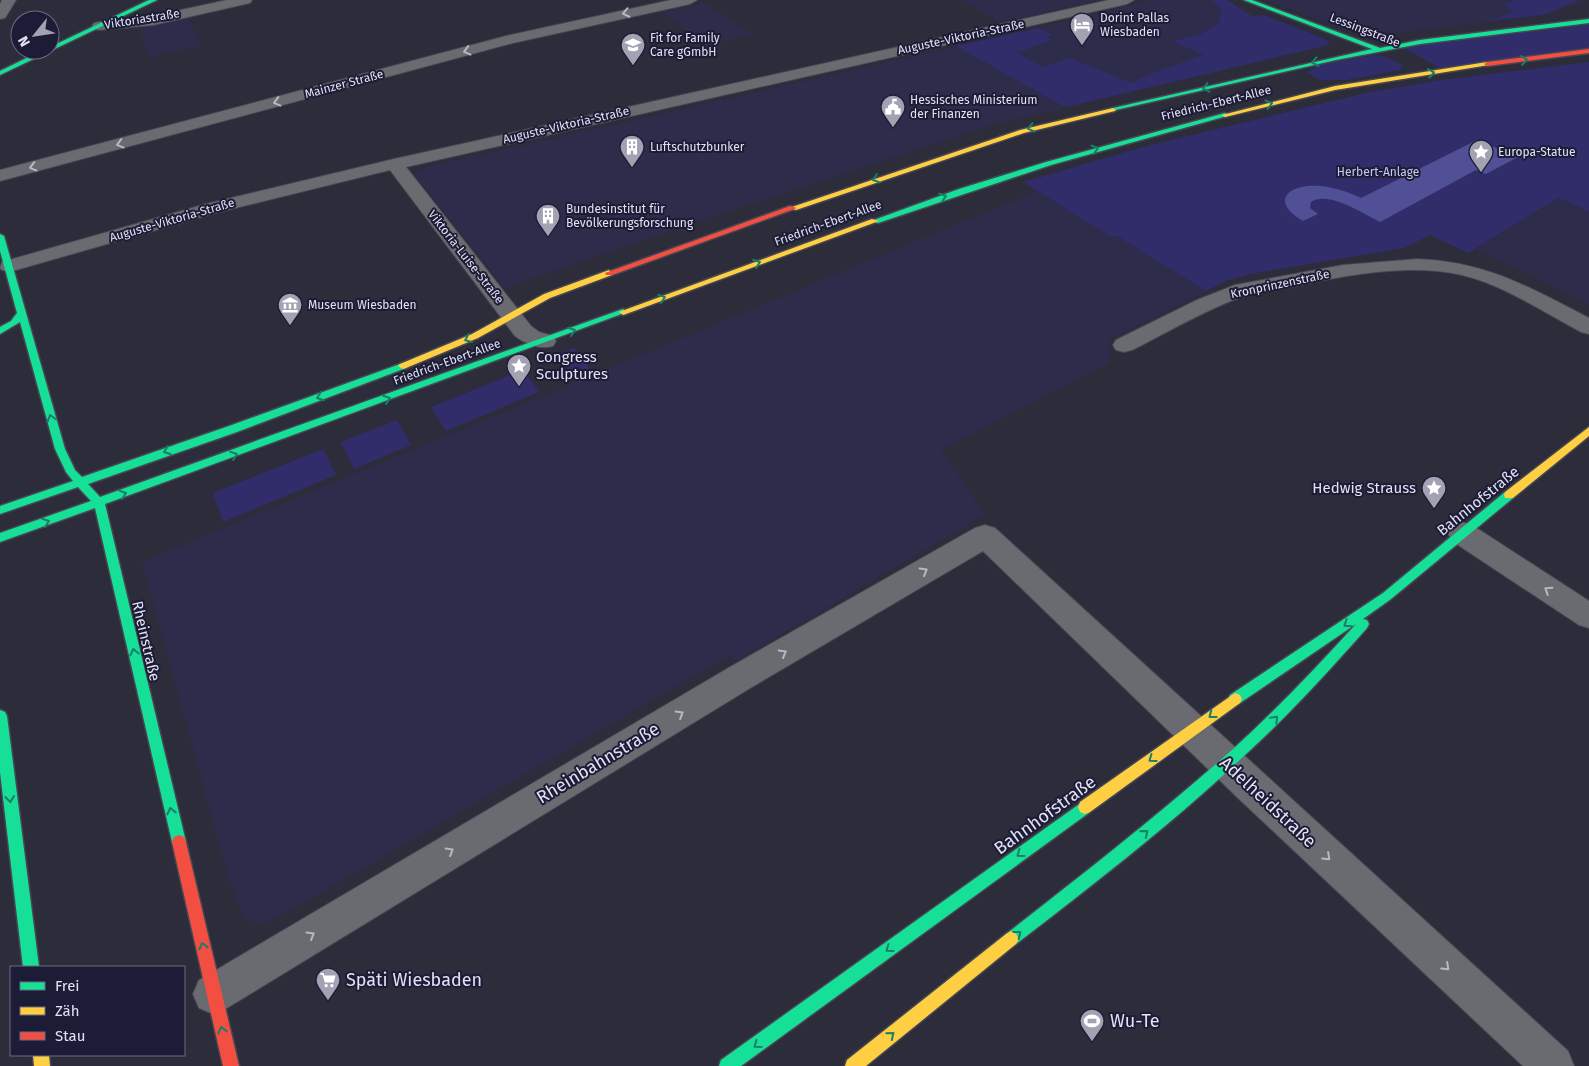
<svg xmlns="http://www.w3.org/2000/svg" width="1589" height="1066" viewBox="0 0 1589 1066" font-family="'Fira Sans',sans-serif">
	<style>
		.built { fill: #2d2d4b }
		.green { fill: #312d6a }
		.water { fill: #514f95 }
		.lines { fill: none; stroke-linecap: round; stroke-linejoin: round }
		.street-casing { stroke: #474753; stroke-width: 2 }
		.fast-casing { stroke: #474753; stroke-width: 3 }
		.slow-casing { stroke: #474753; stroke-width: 3 }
		.jam-casing { stroke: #474753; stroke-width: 3 }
		.street { fill: #6a6b71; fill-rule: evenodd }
		.fast { fill: #16e098; fill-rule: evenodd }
		.slow { fill: #ffcf43; fill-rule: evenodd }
		.jam { fill: #f24e42; fill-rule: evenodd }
		.oneway { stroke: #b7b8c6 }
		.oneway2 { stroke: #197e67 }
		.labels { text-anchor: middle; stroke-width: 4; stroke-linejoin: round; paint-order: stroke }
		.far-poi-label { font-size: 12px; fill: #e1e2f4; stroke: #1c1c36; text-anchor: start }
		.far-street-label { font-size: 12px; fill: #e1e2f4; stroke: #1c1c36 }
		.far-park-label { font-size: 12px; fill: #c6c9f4; stroke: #1c1c36 }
		.poi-label { font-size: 15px; fill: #e1e2f4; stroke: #1c1c36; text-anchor: start }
		.street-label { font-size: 15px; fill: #e1e2f4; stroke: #1c1c36 }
		.near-street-label { font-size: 18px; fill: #e1e2f4; stroke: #1c1c36 }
		.near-poi-label { font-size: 18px; fill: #e1e2f4; stroke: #1c1c36; text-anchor: start }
	</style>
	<rect width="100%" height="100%" fill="#2c2c3b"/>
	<path class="built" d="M960 0H1101L1001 22Z
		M1151 0H1212L1219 5 1221 10 1219 23 1200 35 1174 40 1230 69 993 125 686 225 505 288 416 177 415 173 422 168 1039 28Z
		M1265 0H1587L1547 15 1388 34 1361 33 1341 28Z
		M705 3 753 34 707 46 662 12Z
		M188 15 201 46 149 57 138 24Z
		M1037 191 1111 237 1117 236 1206 291 1110 339 1109 363 941 450 985 515 735 661 730 655 286 913 261 924 244 918 229 880 142 562Z
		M1558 198 1589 211V305L1476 249Z"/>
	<path class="green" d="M1212 0H1227L1252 16 1264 15 1323 38 1328 41 1329 45 1065 107 956 46 1039 28 1052 35 1046 37 1052 40 1016 53 1044 67 1070 58 1131 83 1152 73 1204 55 1172 41 1200 35 1219 23 1221 10Z
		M1512 0H1579L1542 15 1489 21 1514 12 1504 5 1514 1Z
		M1589 25V48L1440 68 1404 48 1436 42Z
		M1373 55 1384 56 1403 65 1400 70 1346 80H1319L1307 72 1319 65Z
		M1589 62V211L1558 198 1468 253 1430 235 1404 248 1250 274 1226 281 1206 291 1117 236 1111 237 1023 182 1147 146 1370 92 1441 80Z
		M574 348 591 370 576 376 558 354Z
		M523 370 539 392 446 431 431 407Z
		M397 420 411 445 354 469 341 442Z
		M323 449 336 475 223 522 213 493Z"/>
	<path class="water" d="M1477 140 1518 157 1486 174 1476 170 1380 222C1364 214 1328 190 1311 202L1310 208 1318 214 1303 221C1269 201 1288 184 1320 186 1334 187 1348 192 1361 198Z"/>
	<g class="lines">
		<defs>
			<path id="street" d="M2 0H16L5 18 0 19V4Z
				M227 0H252L250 3 153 25 99 30 94 29 92 26 94 23 99 22 153 16Z
				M671 0H697L690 4 513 43 0 181V170L506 36Z
				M1109 0H1134L1127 4 406 167 531 326 539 332 553 336 556 341 553 346C540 350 526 344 515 336L390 170 219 212 9 272 2 270 0 268 2 262 206 204 394 159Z
				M1418 259C1487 262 1529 287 1589 318V334L1581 332C1543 312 1504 285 1462 275 1407 262 1336 277 1282 289 1268 292 1254 293 1241 297 1203 311 1168 332 1132 350L1124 352 1116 350 1113 345 1116 340 1197 300 1235 285 1343 265Z
				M1462 522 1472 525 1589 601V628L1579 625 1452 541 1448 533 1452 525Z
				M985 525 995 528 1568 1051 1574 1066H1523L1238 798 983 551 752 687 227 1008 213 1014 199 1008 193 994 199 980 730 667 975 528Z"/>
			<path id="fast" d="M149 0H157L0 75V71L43 50H50V47Z
				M1244 0H1252L1380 48 1420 40 1589 19V23L1420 44 1336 60 1111 111 1110 110 1113 108 1372 49Z
				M1225 113 1227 114V116L1051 165 878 223 871 221 959 189 1046 162Z
				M0 234 4 236 65 449 75 470 82 477 229 426 400 364 403 363 408 366 406 368 237 432 88 484 100 497 620 310 623 309 627 312 105 504 186 842 184 847 179 849 174 847 172 842 95 508 0 542V533L91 501 78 487 0 514V506L73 481 66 472 55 449 20 322 0 334V327L11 321 17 313 0 251Z
				M1509 491 1514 495 1513 498 1391 599 1363 619 1367 620 1369 624 1367 628C1328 672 1288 716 1244 756 1172 824 1094 884 1016 944L1011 947 1006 944 1003 939 1006 934C1083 874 1160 814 1233 749 1276 710 1317 667 1356 624L1240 703 1235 705 1230 703 1228 699 1230 695 1383 593 1505 492Z
				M0 710 5 712 7 716 39 967H23L0 772Z
				M1085 800 1090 802 1092 807 1090 812 741 1066H719L721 1060Z"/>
			<path id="slow" d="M1487 62 1489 63V65L1335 90 1225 117 1222 115 1335 86Z
				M1113 108 1116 110 1115 111 1024 133 796 210 789 208 1020 130Z
				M872 219 879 221 626 314 623 315 619 312Z
				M609 270 613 273 612 275 550 298 478 338 406 368 403 369 398 366 400 364 472 334 544 294Z
				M1589 427V436L1513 498H1505L1504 495 1505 492Z
				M1235 693 1240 695 1242 699 1240 703 1090 812 1085 814 1080 812 1078 807 1080 802Z
				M1011 931 1016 934 1019 939 1016 944 866 1066H845L847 1060 1006 934Z
				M33 1055H49L50 1066H34Z"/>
			<path id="jam" d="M1589 49V53L1487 66 1484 64 1487 62Z
				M790 206 797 208 612 275H606L605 273Z
				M179 835 184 837 186 842 239 1066H223L172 842 174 837Z"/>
		</defs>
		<use href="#street" class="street-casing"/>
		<use href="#fast" class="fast-casing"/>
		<use href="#slow" class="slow-casing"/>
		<use href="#jam" class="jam-casing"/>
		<use href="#street" class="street"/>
		<use href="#fast" class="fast"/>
		<use href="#slow" class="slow"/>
		<use href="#jam" class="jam"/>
	</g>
	<defs><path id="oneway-chevron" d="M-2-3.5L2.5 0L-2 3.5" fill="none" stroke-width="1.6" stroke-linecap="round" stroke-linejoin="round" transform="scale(1.25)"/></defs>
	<g class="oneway">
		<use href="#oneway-chevron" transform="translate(626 13) rotate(168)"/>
		<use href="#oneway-chevron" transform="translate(467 51) rotate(165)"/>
		<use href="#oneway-chevron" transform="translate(277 102) rotate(165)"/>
		<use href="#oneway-chevron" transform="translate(120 144) rotate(165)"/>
		<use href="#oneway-chevron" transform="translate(33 167) rotate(165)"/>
		<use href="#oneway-chevron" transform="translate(924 571) rotate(-30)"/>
		<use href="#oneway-chevron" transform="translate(1548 590) rotate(-147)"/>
		<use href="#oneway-chevron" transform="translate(783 653) rotate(-30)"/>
		<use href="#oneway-chevron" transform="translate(680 714) rotate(-31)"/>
		<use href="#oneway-chevron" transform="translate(450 851) rotate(-31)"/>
		<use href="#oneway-chevron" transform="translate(1327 857) rotate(43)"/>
		<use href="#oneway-chevron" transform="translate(311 935) rotate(-31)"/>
		<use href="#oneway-chevron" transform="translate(1446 967) rotate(43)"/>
	</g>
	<g class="oneway2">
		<use href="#oneway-chevron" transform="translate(1524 60) rotate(-8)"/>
		<use href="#oneway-chevron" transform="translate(1315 62) rotate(168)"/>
		<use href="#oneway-chevron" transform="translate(1431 73) rotate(-10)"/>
		<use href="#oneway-chevron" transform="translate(1206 88) rotate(167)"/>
		<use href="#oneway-chevron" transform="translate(1269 104) rotate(-14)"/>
		<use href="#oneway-chevron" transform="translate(1031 128) rotate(167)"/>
		<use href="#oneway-chevron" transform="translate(1095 149) rotate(-16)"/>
		<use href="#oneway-chevron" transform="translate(876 179) rotate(161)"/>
		<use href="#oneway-chevron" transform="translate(943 197) rotate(-18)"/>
		<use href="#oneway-chevron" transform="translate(757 263) rotate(-20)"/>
		<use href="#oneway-chevron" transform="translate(662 298) rotate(-20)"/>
		<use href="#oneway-chevron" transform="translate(572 331) rotate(-20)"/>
		<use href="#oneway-chevron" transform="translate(468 339) rotate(156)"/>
		<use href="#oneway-chevron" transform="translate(320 397) rotate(160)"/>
		<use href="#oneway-chevron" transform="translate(387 399) rotate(-20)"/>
		<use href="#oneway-chevron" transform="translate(51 418) rotate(-106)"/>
		<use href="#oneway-chevron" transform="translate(167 451) rotate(160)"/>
		<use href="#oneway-chevron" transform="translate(234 455) rotate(-20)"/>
		<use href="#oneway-chevron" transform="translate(123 494) rotate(-19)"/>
		<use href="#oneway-chevron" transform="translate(46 522) rotate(-20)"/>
		<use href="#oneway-chevron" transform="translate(1347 624) rotate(146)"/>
		<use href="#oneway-chevron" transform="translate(134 652) rotate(-103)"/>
		<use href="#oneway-chevron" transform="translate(1212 715) rotate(143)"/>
		<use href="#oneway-chevron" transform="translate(1275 719) rotate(-45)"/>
		<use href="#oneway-chevron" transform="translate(1152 759) rotate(144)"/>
		<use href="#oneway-chevron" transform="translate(10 799) rotate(83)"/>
		<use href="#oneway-chevron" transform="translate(171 811) rotate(-103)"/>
		<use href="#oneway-chevron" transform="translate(1145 833) rotate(-39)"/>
		<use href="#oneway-chevron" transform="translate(1020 854) rotate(144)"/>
		<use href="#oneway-chevron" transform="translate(1018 934) rotate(-38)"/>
		<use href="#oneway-chevron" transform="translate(203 946) rotate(-103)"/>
		<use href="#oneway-chevron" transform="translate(889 949) rotate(144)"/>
		<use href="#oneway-chevron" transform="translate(222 1030) rotate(-103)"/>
		<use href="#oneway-chevron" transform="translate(891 1035) rotate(-39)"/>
		<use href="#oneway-chevron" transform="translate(757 1045) rotate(144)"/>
	</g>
	<defs>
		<symbol id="hotel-pin" viewBox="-11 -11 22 30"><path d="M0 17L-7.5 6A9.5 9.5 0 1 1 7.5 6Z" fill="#a2a2b3" stroke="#1c1c36"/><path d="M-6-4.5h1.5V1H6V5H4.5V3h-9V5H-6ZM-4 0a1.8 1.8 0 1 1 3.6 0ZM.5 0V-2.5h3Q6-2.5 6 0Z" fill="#fff"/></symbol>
		<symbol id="school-pin" viewBox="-11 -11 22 30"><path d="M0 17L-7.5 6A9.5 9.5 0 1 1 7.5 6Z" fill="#a2a2b3" stroke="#1c1c36"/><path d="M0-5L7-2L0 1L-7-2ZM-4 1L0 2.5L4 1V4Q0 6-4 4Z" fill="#fff"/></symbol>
		<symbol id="civic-pin" viewBox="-11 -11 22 30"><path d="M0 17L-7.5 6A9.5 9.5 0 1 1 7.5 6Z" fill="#a2a2b3" stroke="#1c1c36"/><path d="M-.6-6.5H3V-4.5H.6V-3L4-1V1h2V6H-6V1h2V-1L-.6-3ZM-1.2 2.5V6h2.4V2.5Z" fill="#fff"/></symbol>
		<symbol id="building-pin" viewBox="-11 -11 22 30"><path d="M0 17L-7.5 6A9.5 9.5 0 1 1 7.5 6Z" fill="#a2a2b3" stroke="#1c1c36"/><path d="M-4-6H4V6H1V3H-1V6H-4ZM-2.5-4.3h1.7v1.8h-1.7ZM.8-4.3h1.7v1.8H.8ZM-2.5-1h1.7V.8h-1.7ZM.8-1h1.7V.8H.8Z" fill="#fff"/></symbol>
		<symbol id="sight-pin" viewBox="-11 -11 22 30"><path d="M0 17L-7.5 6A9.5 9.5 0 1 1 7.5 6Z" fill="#a2a2b3" stroke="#1c1c36"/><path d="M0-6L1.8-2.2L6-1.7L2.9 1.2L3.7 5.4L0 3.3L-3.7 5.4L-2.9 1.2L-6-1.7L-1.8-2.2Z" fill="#fff"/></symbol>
		<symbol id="museum-pin" viewBox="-11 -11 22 30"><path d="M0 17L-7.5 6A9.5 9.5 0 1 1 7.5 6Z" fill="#a2a2b3" stroke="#1c1c36"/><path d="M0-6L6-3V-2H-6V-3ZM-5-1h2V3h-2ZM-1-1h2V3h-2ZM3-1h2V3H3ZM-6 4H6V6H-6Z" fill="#fff"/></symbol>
		<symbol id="supermarket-pin" viewBox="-11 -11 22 30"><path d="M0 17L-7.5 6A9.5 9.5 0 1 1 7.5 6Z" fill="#a2a2b3" stroke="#1c1c36"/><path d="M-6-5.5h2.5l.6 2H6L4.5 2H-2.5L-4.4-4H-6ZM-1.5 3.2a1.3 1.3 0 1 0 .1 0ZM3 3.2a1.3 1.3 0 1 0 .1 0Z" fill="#fff"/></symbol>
		<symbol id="stadium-pin" viewBox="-11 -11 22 30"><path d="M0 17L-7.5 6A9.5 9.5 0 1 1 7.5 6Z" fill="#a2a2b3" stroke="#1c1c36"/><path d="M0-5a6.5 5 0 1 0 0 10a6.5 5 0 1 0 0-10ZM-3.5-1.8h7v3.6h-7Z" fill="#fff"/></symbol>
	</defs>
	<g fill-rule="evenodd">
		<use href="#hotel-pin" x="1068" y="11" width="28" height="38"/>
		<use href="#school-pin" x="619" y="31" width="28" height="38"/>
		<use href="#civic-pin" x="879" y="93" width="28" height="38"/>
		<use href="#building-pin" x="618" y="133" width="28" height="38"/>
		<use href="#sight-pin" x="1467" y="138" width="28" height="38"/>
		<use href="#building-pin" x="534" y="202" width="28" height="38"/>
		<use href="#museum-pin" x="276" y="291" width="28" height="38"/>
		<use href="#sight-pin" x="505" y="352" width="28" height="38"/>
		<use href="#sight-pin" x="1420" y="474" width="28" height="38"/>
		<use href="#supermarket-pin" x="314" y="966" width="28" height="38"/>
		<use href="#stadium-pin" x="1078" y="1007" width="28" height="38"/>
	</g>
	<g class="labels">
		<g class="far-poi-label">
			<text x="1100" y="22">Dorint Pallas<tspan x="1100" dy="14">Wiesbaden</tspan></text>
			<text x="650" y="42">Fit for Family<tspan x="650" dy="14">Care gGmbH</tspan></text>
			<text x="910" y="104">Hessisches Ministerium<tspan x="910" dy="14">der Finanzen</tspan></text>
			<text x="650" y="151">Luftschutzbunker</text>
			<text x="1498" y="156">Europa-Statue</text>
			<text x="566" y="213">Bundesinstitut für<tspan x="566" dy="14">Bevölkerungsforschung</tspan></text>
			<text x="308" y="309">Museum Wiesbaden</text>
		</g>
		<g class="far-street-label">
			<text transform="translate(142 19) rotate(-9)" y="4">Viktoriastraße</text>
			<text transform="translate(1365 30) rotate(21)" y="4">Lessingstraße</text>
			<text transform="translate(961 37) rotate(-12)" y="4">Auguste-Viktoria-Straße</text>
			<text transform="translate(344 84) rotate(-15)" y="4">Mainzer Straße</text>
			<text transform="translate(1216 103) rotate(-14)" y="4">Friedrich-Ebert-Allee</text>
			<text transform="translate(566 125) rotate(-13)" y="4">Auguste-Viktoria-Straße</text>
			<text transform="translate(172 220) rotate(-16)" y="4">Auguste-Viktoria-Straße</text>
			<text transform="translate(828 223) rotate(-20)" y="4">Friedrich-Ebert-Allee</text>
			<text transform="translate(466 257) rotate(52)" y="4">Viktoria-Luise-Straße</text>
			<text transform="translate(1280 284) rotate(-12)" y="4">Kronprinzenstraße</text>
			<text transform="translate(447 362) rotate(-20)" y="4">Friedrich-Ebert-Allee</text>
		</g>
		<g class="far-park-label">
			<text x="1378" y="176">Herbert-Anlage</text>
		</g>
		<g class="poi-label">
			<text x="536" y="362">Congress<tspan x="536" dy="17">Sculptures</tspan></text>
			<text x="1416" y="493" text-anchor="end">Hedwig Strauss</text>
		</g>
		<g class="street-label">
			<text transform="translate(1478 501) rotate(-39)" y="5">Bahnhofstraße</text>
			<text transform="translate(146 641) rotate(77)" y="5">Rheinstraße</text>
		</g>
		<g class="near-street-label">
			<text transform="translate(598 763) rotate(-31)" y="6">Rheinbahnstraße</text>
			<text transform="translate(1268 802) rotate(43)" y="6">Adelheidstraße</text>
			<text transform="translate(1045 815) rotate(-36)" y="6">Bahnhofstraße</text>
		</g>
		<g class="near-poi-label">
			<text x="346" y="986">Späti Wiesbaden</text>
			<text x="1110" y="1027">Wu-Te</text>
		</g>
	</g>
	<rect x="10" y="966" width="175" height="90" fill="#1c1c36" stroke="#6b6b82"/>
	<rect x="20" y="982" width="25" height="8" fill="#16e098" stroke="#6b6b82"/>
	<text x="55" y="991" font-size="15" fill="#e1e2f4">Frei</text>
	<rect x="20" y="1007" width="25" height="8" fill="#ffcf43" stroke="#6b6b82"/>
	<text x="55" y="1016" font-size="15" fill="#e1e2f4">Zäh</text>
	<rect x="20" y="1032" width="25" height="8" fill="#f24e42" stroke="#6b6b82"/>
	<text x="55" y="1041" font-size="15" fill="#e1e2f4">Stau</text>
	<g transform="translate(35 35) rotate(240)"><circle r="24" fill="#1c1c36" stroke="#6b6b82"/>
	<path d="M0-4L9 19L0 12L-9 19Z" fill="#a2a2b3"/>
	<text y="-8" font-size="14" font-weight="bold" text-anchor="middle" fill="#e1e2f4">N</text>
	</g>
</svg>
